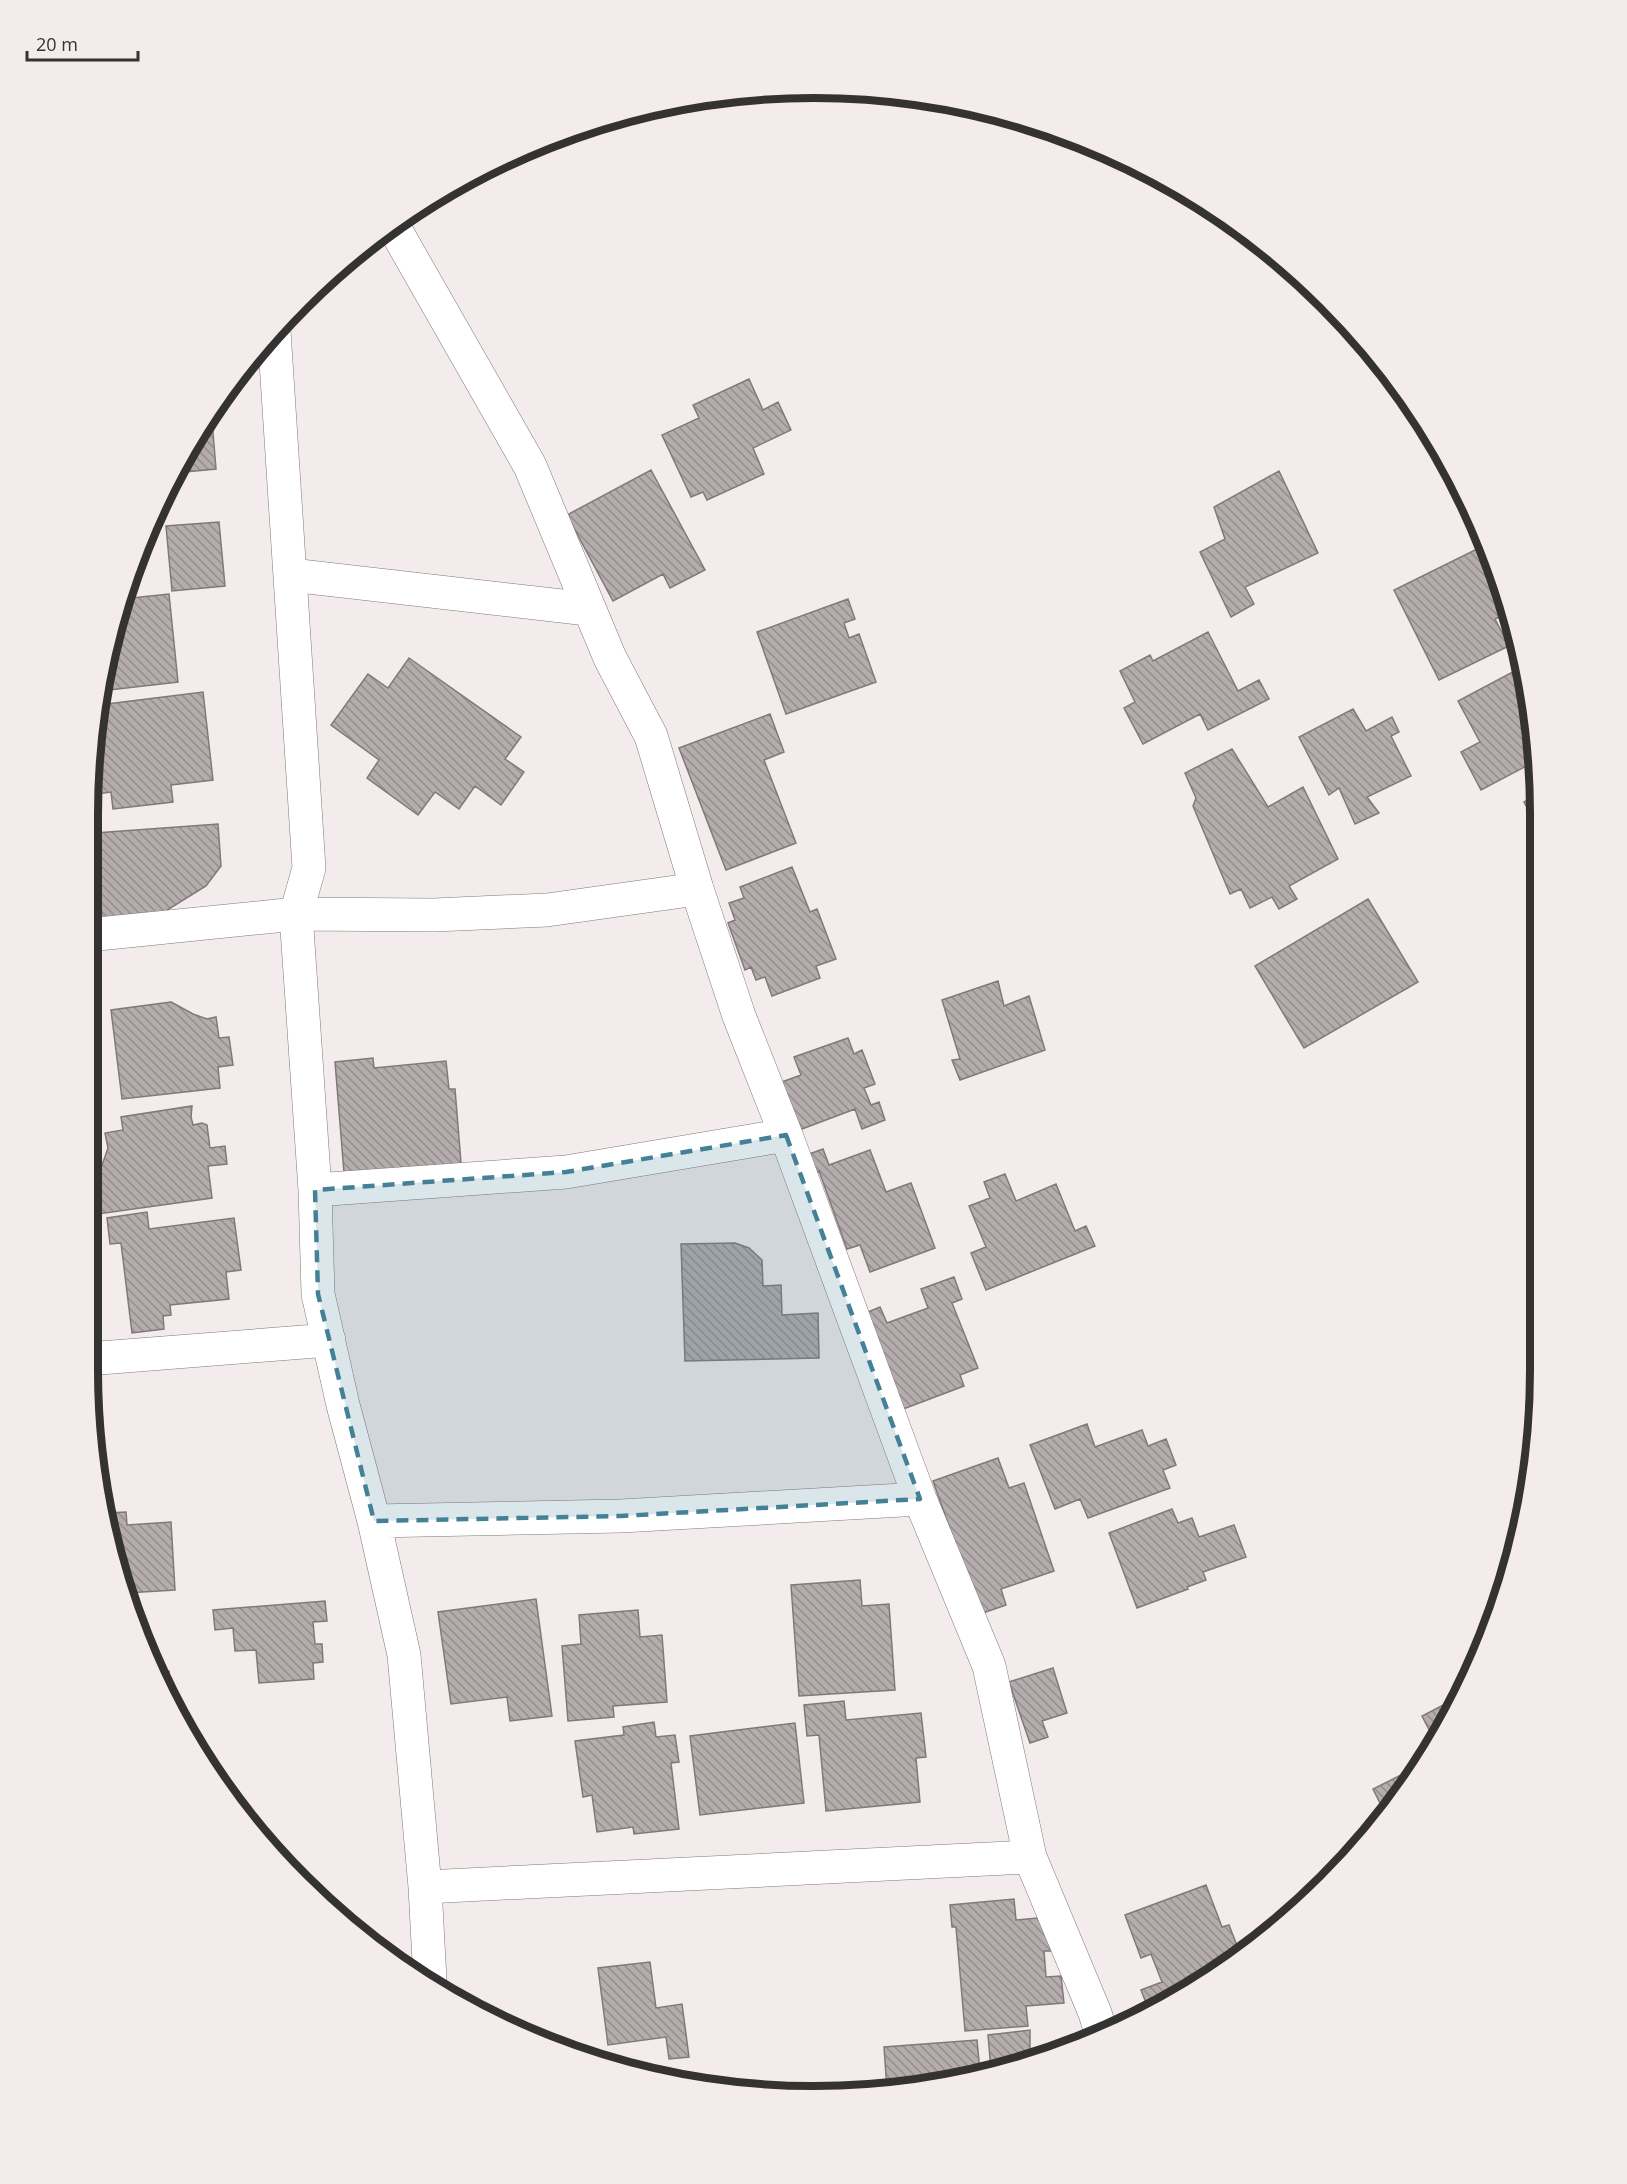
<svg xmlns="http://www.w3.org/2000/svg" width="1627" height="2184" viewBox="0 0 1627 2184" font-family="'Open Sans',sans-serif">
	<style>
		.building { fill: url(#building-back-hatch); stroke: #807879; stroke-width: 1.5 }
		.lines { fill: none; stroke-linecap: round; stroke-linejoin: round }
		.street-casing { stroke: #807879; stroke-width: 34 }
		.street { stroke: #fff; stroke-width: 33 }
		.marked { fill: #448197; fill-opacity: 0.2; stroke: #448197; stroke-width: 4.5; stroke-dasharray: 12 8; stroke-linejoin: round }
		.rim { fill: none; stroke: #353232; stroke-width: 8 }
	</style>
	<defs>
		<pattern id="building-back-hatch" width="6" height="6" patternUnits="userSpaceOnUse" patternTransform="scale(1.5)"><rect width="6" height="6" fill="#b5acae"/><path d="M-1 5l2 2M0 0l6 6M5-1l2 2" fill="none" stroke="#948d8e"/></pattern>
	</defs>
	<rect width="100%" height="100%" fill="#f4ebed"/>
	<path class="building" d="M749 379 763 410 778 402 791 430 753 448 764 474 707 500 703 492 691 497 662 435 699 418 693 405Z
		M211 408 216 469 173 473 210 410Z
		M651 470 705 570 670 588 663 574 613 601 567 515Z
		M1279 471 1318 553 1245 587 1254 604 1231 617 1200 552 1225 539 1214 507Z
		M219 522 225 586 172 591 166 526Z
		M1479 548 1499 589 1506 614 1495 619 1509 646 1439 680 1394 590Z
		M169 594 178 682 101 691 112 626 122 599Z
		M848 599 855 619 844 623 849 638 859 634 876 682 786 714 757 632Z
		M1208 632 1238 691 1259 680 1269 699 1208 730 1200 714 1143 744 1124 708 1135 702 1120 671 1150 655 1153 661Z
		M409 658 521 737 505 759 524 772 501 805 475 786 459 809 435 792 418 815 367 778 379 760 331 725 368 674 388 688Z
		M1520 668 1534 718V762L1481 790 1461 752 1480 742 1458 701Z
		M203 692 213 780 171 785 173 802 113 809 111 792 90 795 89 766 99 705Z
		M1353 709 1366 731 1392 717 1399 732 1391 736 1411 776 1367 797 1379 813 1355 824 1339 788 1329 795 1299 737Z
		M770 714 784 752 764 760 796 843 726 870 679 748Z
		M1232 749 1268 807 1303 787 1338 859 1289 886 1297 899 1279 909 1272 897 1250 908 1241 889 1230 894 1193 806 1196 798 1185 773Z
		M1534 796V820L1524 802Z
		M218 824 221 866 206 886 164 912 102 918 95 833Z
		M792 867 810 912 817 909 836 959 816 966 820 978 772 996 765 977 756 980 751 967 745 970 728 923 735 920 729 903 744 898 740 887Z
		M1368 899 1418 982 1304 1048 1255 966Z
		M998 981 1004 1006 1029 996 1045 1050 960 1080 952 1060 960 1059 942 1000Z
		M171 1002 193 1014 207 1019 216 1017 219 1038 229 1037 233 1065 218 1067 220 1088 122 1099 111 1010Z
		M92 1011 95 1037H88V1012Z
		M848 1038 854 1054 862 1050 875 1084 864 1088 871 1105 879 1102 885 1120 862 1129 855 1109 786 1135 768 1087 801 1075 794 1057Z
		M95 1058 100 1099 88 1101V1059Z
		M373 1058 374 1068 446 1061 449 1089H455L462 1175 345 1185 335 1062Z
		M192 1106 191 1117 193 1125 202 1123 207 1125 210 1148 225 1146 227 1164 208 1166 212 1198 98 1214 94 1188 108 1148 105 1133 123 1130 121 1117Z
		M823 1149 829 1165 870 1150 886 1192 911 1183 935 1248 870 1272 860 1245 847 1249 819 1171 808 1175 801 1157Z
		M1005 1174 1016 1201 1056 1184 1075 1231 1086 1226 1095 1246 986 1290 971 1253 986 1247 969 1206 990 1198 984 1182Z
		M147 1212 149 1229 234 1218 241 1270 226 1272 229 1299 170 1305 171 1315 163 1316 164 1329 132 1333 121 1243 110 1244 107 1218Z
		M735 1243 749 1248 762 1260 763 1286 781 1285 782 1315 818 1313 819 1358 685 1361 681 1244Z
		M954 1277 962 1299 952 1303 978 1368 960 1375 964 1386 898 1411 861 1315 880 1307 887 1323 928 1308 921 1289Z
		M1087 1424 1095 1447 1142 1430 1148 1446 1166 1439 1176 1465 1163 1470 1170 1488 1088 1518 1080 1499 1055 1509 1030 1445Z
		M998 1458 1009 1488 1024 1483 1054 1571 1001 1589 1006 1605 980 1614 933 1481Z
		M1172 1509 1178 1523 1192 1518 1199 1537 1234 1525 1246 1557 1203 1572 1206 1580 1187 1587 1188 1589 1137 1608 1109 1533Z
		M126 1512 127 1525 171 1522 175 1590 126 1593 112 1559 106 1513Z
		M860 1580 862 1606 889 1604 895 1690 799 1696 791 1585Z
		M536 1599 552 1716 510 1721 507 1697 451 1704 438 1612Z
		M325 1601 327 1621 313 1622 315 1644H322L323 1662 313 1663 314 1679 259 1683 256 1650 235 1651 233 1628 215 1630 213 1610Z
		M638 1610 640 1637 662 1635 667 1702 613 1706 614 1717 568 1721 562 1646 581 1644 579 1615Z
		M1053 1668 1067 1713 1042 1721 1048 1737 1030 1743 1009 1682Z
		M169 1671 170 1697H169L159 1672Z
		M844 1701 846 1720 921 1713 926 1757 916 1758 920 1802 826 1811 819 1735 807 1736 804 1705Z
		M1447 1703 1452 1713 1443 1733 1436 1743 1422 1716Z
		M654 1722 656 1737 675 1735 679 1762 671 1763 679 1829 634 1834 633 1827 597 1832 592 1795 583 1797 575 1741 624 1735 623 1727Z
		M795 1723 804 1803 700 1815 690 1736Z
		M1421 1765 1385 1813 1373 1789Z
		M1206 1885 1222 1927 1229 1925 1241 1956 1172 1999 1148 2008 1141 1990 1162 1982 1151 1954 1141 1958 1125 1915Z
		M1014 1899 1016 1920 1049 1917 1051 1951H1044L1046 1977 1061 1976 1064 2003 1026 2006 1028 2026 965 2031 956 1927H952L950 1905Z
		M650 1962 656 2008 682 2004 689 2057 669 2059 666 2037 608 2045 598 1968Z
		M1030 2030V2049L1083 2044 1047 2058 991 2070 988 2035Z
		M977 2040 980 2072 887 2090 884 2047Z"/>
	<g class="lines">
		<defs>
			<path id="street" d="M392 224 530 466 610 658 651 736 697 889 739 1016 786 1135 920 1499 989 1666 1030 1857 1095 2013 1102 2036
				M274 331 309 868 296 914 315 1190 318 1294 343 1405 374 1521 404 1655 425 1887 430 1980
				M291 575 588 609
				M88 935 296 914 434 915 547 910 697 889
				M315 1190 566 1172 786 1135
				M87 1359 329 1340
				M374 1521 621 1516 920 1499
				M425 1887 1030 1857"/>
		</defs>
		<use href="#street" class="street-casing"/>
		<use href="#street" class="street"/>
	</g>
	<path class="marked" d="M786 1135 920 1499 621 1516 374 1521 318 1294 315 1190 566 1172Z"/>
	<path d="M0 0H1627V2184H0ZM814 98H814A716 716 0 0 1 1530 814V1370A716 716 0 0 1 814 2086H814A716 716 0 0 1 98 1370V814A716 716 0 0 1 814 98Z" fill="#f4ebed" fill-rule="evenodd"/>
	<path class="rim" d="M814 98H814A716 716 0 0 1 1530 814V1370A716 716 0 0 1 814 2086H814A716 716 0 0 1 98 1370V814A716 716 0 0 1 814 98Z"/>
	<path d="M27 51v9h111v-9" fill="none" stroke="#353232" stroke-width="3"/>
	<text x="36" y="51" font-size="18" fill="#353232" stroke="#f4ebed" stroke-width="4.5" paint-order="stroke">20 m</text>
</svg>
